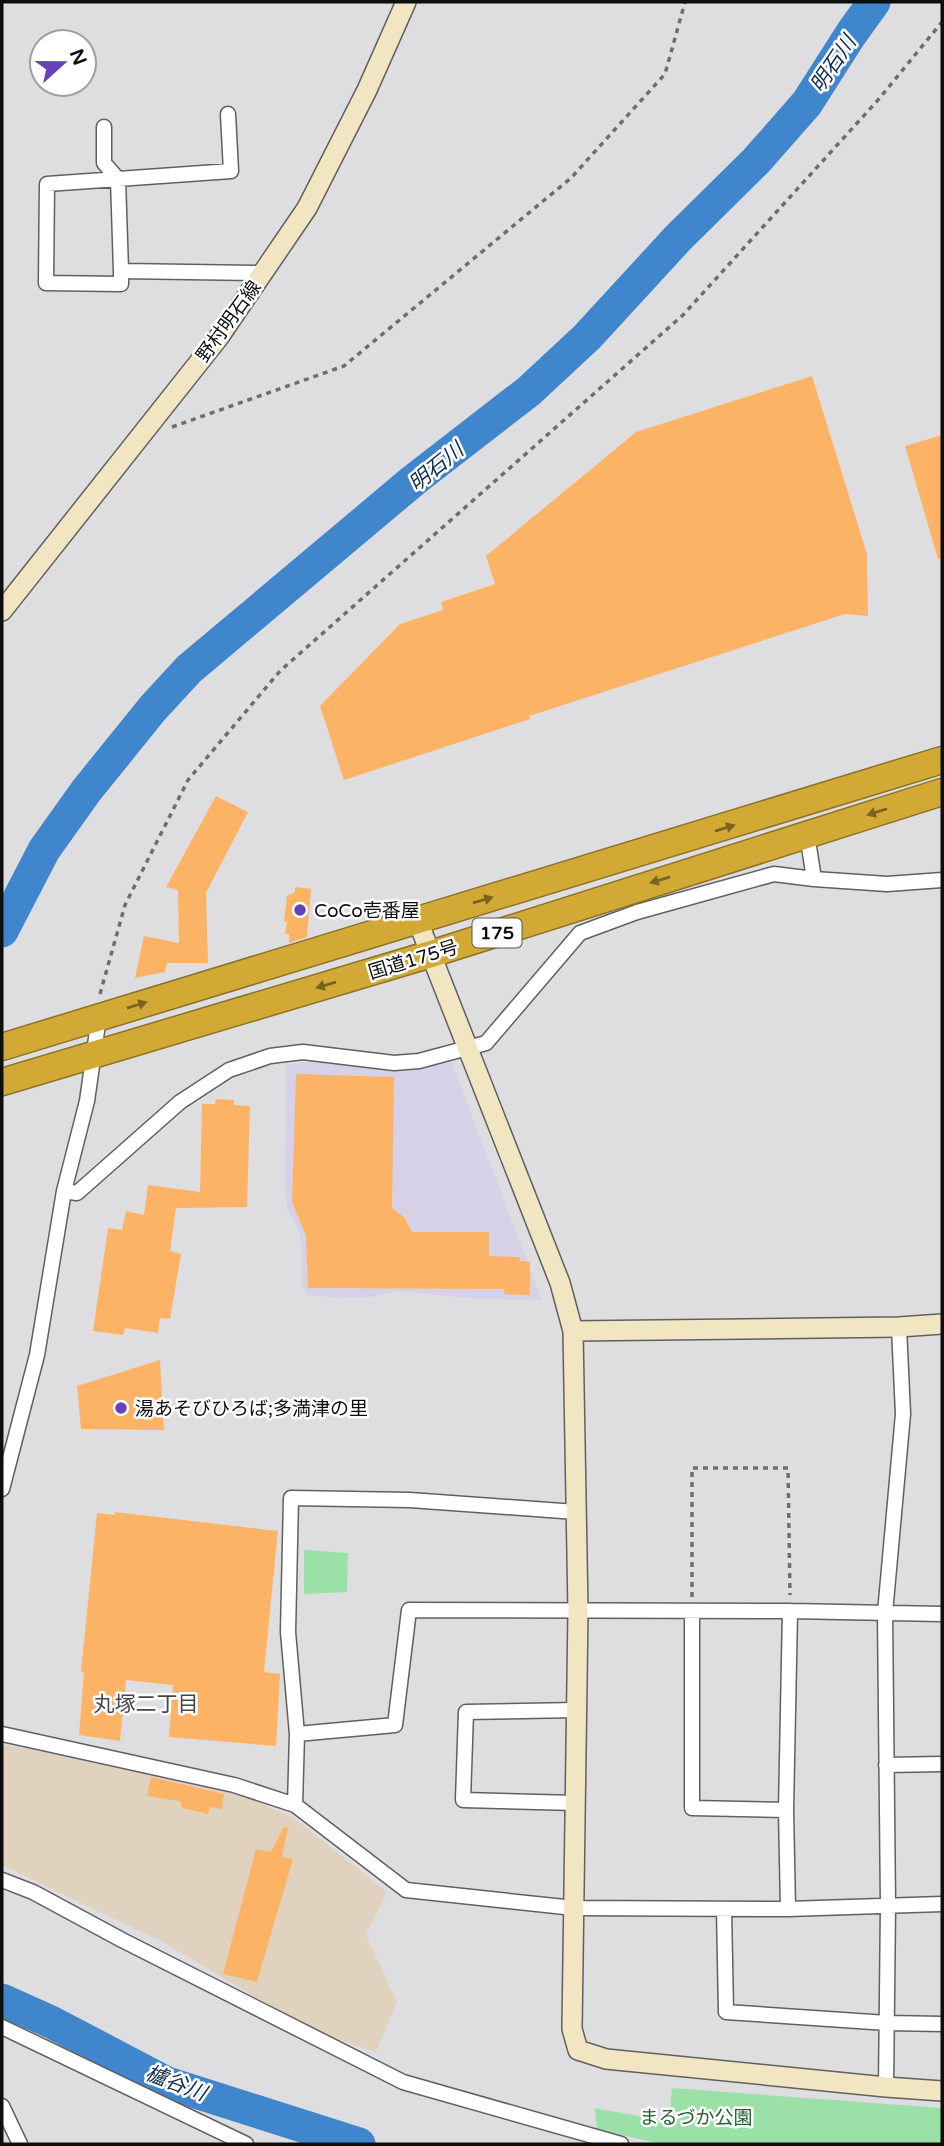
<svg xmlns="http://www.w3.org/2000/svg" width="944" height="2146" viewBox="0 0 944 2146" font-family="'Varela Round','Noto Sans JP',sans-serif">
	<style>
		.commercial { fill: #d7d1e7 }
		.industrial { fill: #e1d2c0 }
		.green { fill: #9be0a7 }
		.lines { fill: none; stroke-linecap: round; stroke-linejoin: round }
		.river { stroke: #4086cc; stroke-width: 33 }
		.building { fill: #fdb365 }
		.street-casing { stroke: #5f6062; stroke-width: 17 }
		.secondary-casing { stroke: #5f6062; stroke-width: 22 }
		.highway-casing { stroke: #8c7327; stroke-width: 29 }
		.path { stroke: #6d6e6f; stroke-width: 3.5; stroke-dasharray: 5 5; stroke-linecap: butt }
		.street { stroke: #fff; stroke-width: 14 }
		.secondary { stroke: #f1e5c2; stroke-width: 19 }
		.highway { stroke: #d1a934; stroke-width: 26 }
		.oneway { fill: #796323 }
		.poi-dot { fill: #6442bb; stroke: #fff; stroke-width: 2.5 }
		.labels { text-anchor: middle; stroke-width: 5; stroke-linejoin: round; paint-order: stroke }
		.shield { fill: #fff; stroke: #565656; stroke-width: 2 }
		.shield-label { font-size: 18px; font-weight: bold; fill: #0d0e0e }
		.street-label { font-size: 19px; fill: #0d0e0e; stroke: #fff }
		.poi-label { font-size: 19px; fill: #0d0e0e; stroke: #fff; text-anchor: start }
		.park-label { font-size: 19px; fill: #225e32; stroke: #fff }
		.water-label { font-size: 21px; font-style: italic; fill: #102d4a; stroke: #fff }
		.neighbourhood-label { font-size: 21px; fill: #47474a; stroke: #fff }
	</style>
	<rect width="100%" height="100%" fill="#dedee1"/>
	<path class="commercial" d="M312 1062 394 1070 452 1063 542 1300 480 1299 398 1291 371 1297 347 1298 308 1295 302 1286V1250L299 1230 287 1208 285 1190 286 1064Z"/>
	<path class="industrial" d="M2 1745 30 1749 227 1792 253 1800 294 1818 387 1892 366 1935 397 2002 376 2052 326 2036 253 1996 167 1944 2 1865Z"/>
	<path class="green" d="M304 1550 348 1553 347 1592 304 1594Z
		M672 2088 942 2108V2144H660L597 2129 595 2108 669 2122Z"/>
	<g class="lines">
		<path class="river" d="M2 931 44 850 86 791 153 708 189 669 414 480 529 391 587 337 678 238 756 161 807 103 851 34 874 2
			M2 2000 51 2022 167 2083 359 2144"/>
	</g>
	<path class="building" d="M812 376 867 554 868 616 845 614 529 716 530 719 344 780 320 706 400 624 443 610 441 602 495 584 486 556 636 432Z
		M942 435V559H938L905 446Z
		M216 796 248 812 206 893 208 963H167L165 972 135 978 144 936 179 943 178 890 166 887Z
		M295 887 311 889 307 937 289 943V934H285L287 922H284L287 896 295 892Z
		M296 1074 394 1077 392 1208 405 1218 412 1232H489V1256L520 1257V1261L530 1262V1295L504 1294V1289L308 1288 306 1236 292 1202Z
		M216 1099 234 1100V1105L250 1106 247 1207 176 1208 170 1251 181 1254 170 1319 160 1318 158 1333 125 1328 123 1335 93 1331 108 1228 122 1230 126 1211 144 1215 148 1185 200 1192 202 1104H215Z
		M160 1360 164 1430 81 1429 77 1386Z
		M115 1512 278 1531 264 1672 280 1674 276 1746 169 1737 173 1685 126 1680 120 1741 79 1735 84 1672H81L97 1513 115 1515Z
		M151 1777 224 1794 222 1809 210 1807 208 1814 182 1808 180 1801 147 1796Z
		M284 1827 288 1828 282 1857 293 1859 257 1982 223 1974 256 1849 271 1852Z"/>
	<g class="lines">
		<defs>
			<path id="street" d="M104 127V163L118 179 231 171 228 114
				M121 271 118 179 47 184 46 283 121 284V271L262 273
				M807 834 814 879
				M64 1191 77 1193 180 1102 229 1070 270 1056 303 1052 394 1063 419 1061 486 1043 580 933 637 912 774 874 814 879 887 884 942 880
				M2 1489 37 1355 64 1191 87 1101 99 1017
				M692 1613V1808L786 1810
				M2 1734 234 1785 295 1805 406 1890 574 1908 788 1909 942 1904
				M297 1734 395 1725 409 1610 790 1611 942 1614
				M886 1765 942 1764
				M575 1803 463 1800 466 1712 577 1710
				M295 1805 297 1734 288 1632 291 1498 410 1500 576 1512
				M2 1880 33 1892 122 1940 403 2082 621 2144
				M724 1909 726 2012 887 2023 942 2024
				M788 1909 786 1810 790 1611
				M2 2027 246 2144
				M886 2087 888 1906 885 1613 903 1414 899 1327
				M2 2106 20 2144"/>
			<path id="secondary" d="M2 611 219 337 307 208 367 90 406 2
				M417 919 560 1283 573 1331 578 1611 572 2029 578 2050 606 2059 886 2087 942 2091
				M573 1331 899 1327 942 1324"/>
			<path id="highway" d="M2 1047C315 950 629 858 942 760
				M2 1082 431 954 942 792"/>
		</defs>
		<use href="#street" class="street-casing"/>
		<use href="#secondary" class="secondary-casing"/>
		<use href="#highway" class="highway-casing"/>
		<path class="path" d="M172 427 344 366 571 178 665 74 685 2
			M100 994 125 905 188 780 280 671 683 315 878 100 942 22
			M692 1597V1468H788L790 1595"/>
		<use href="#street" class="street"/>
		<use href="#secondary" class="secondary"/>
		<use href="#highway" class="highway"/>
	</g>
	<defs><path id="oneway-solid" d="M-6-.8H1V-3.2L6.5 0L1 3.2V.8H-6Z" transform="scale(1.75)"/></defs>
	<g class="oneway">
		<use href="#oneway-solid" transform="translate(877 812) rotate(162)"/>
		<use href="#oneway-solid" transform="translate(725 828) rotate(-17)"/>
		<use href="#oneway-solid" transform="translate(660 880) rotate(163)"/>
		<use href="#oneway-solid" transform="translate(483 900) rotate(-16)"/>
		<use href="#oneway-solid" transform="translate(326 985) rotate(164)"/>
		<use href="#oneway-solid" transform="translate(137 1005) rotate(-17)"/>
	</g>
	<g class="poi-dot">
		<circle cx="300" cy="910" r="7"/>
		<circle cx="121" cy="1408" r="7"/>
	</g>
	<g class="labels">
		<rect class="shield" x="472.5" y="918.5" width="49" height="29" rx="5"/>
		<g class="shield-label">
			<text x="497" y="939">175</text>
		</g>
		<g class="street-label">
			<text transform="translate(228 321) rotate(-54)" y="7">野村明石線</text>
			<text transform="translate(413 959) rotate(-17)" y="7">国道175号</text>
		</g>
		<g class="poi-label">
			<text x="314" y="917">CoCo壱番屋</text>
			<text x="135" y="1415">湯あそびひろば;多満津の里</text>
		</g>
		<g class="park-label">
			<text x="696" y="2124">まるづか公園</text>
		</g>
		<g class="water-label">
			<text transform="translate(833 64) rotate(-56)" y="7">明石川</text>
			<text transform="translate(436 467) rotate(-39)" y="7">明石川</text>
			<text transform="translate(176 2083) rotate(21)" y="7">櫨谷川</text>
		</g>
		<g class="neighbourhood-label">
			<text x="146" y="1711">丸塚二丁目</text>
		</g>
	</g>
	<rect width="944" height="2146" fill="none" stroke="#0d0e0e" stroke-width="7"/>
	<g transform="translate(63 63) rotate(69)"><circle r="33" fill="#ffffff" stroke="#9e9f9f" stroke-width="2"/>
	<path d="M0-5L12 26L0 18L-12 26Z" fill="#6442bb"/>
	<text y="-10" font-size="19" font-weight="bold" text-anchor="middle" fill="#0d0e0e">N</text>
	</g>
</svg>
